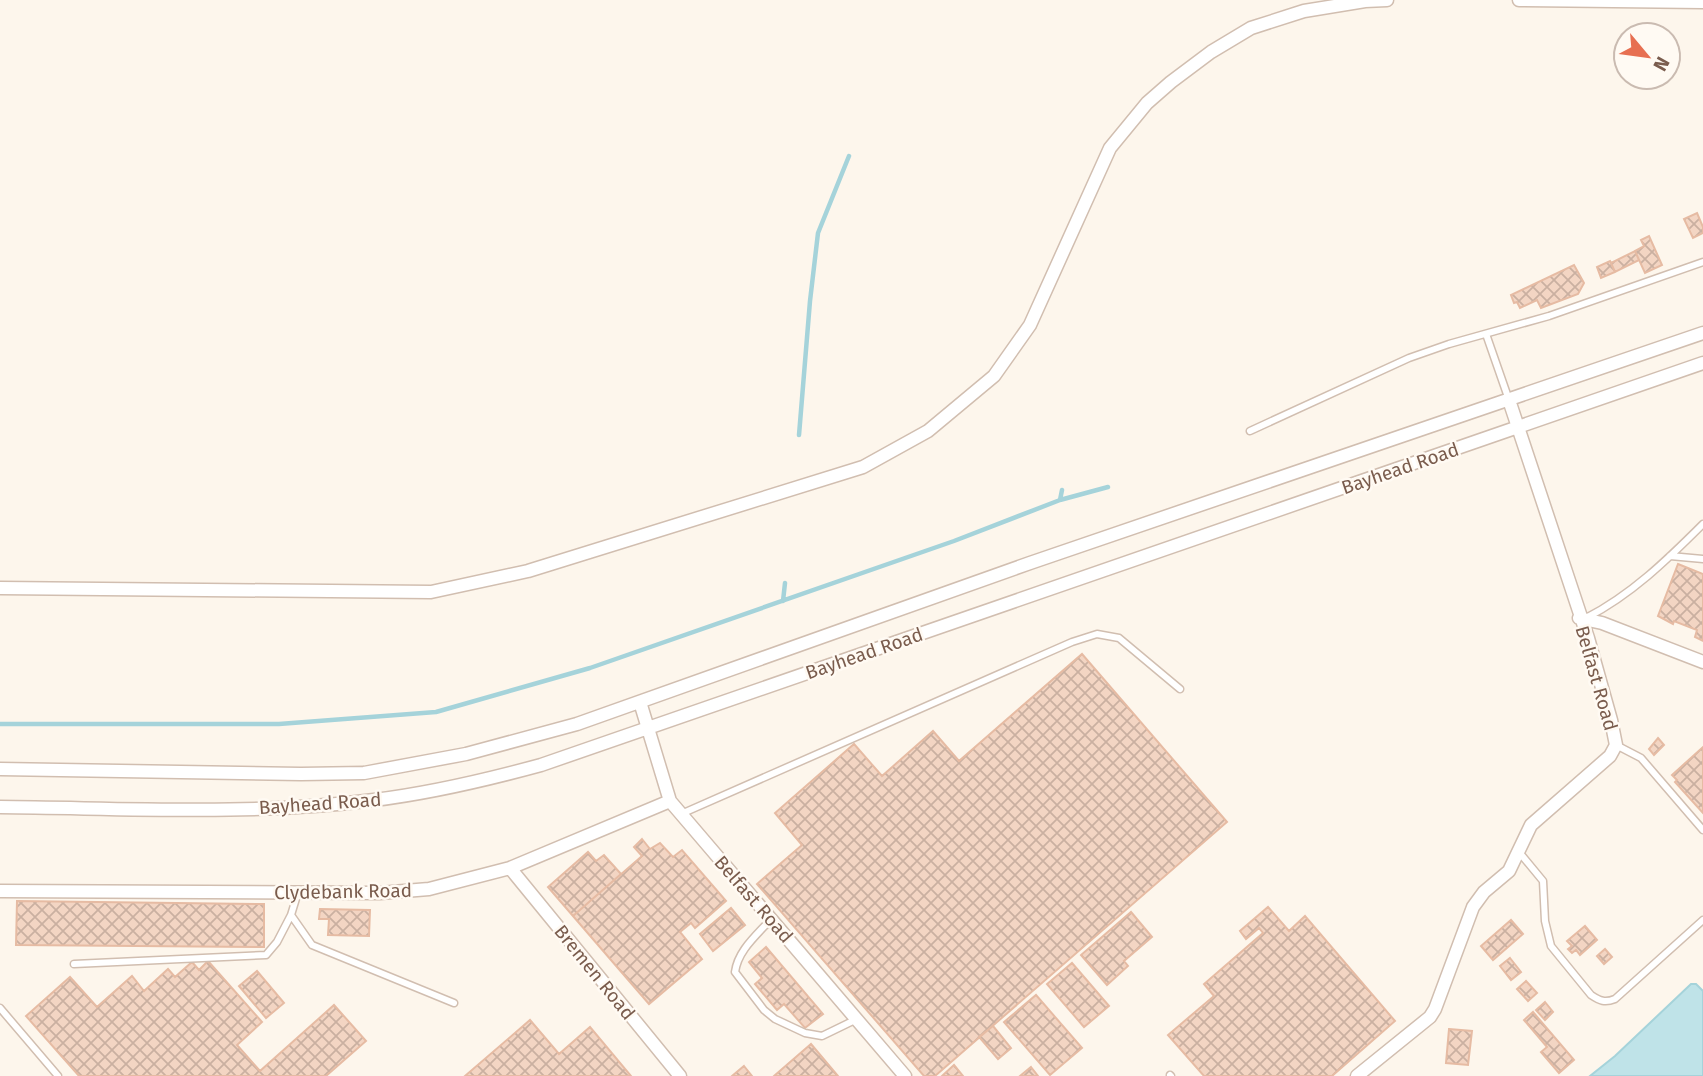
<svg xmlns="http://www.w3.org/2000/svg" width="1703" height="1076" viewBox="0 0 1703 1076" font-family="'Fira Sans',sans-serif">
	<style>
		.water { fill: #bfe3e8; stroke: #a5d3da; stroke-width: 2 }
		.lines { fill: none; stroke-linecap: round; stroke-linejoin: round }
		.stream { stroke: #a5d3da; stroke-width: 4.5 }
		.building { fill: url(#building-cross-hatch); stroke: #e6bba3; stroke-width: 2 }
		.lane-casing { stroke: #d1beb0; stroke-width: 9 }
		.street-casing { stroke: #d1beb0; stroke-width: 15 }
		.lane { stroke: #fff; stroke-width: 6 }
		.street { stroke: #fff; stroke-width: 12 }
		.labels { text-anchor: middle; stroke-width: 5; stroke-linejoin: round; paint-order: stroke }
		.street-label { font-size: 19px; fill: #7a5c4d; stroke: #fffaf3 }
	</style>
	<defs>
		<pattern id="building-cross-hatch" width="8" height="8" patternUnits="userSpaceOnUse" patternTransform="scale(1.75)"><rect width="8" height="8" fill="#f3d5c3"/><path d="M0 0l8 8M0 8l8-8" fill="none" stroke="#cab0a1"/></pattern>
	</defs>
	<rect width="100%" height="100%" fill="#fdf6ec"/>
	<path class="water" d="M1691 984H1696L1703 991V1076H1590L1615 1056Z"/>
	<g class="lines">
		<path class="stream" d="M799 435 810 301 818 233 849 156
			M1060 500 1062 490
			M783 601 785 583
			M0 724H279L436 712 590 668 954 541 1060 500 1108 487"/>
	</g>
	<path class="building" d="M1697 213 1703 227V233L1693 238 1684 219Z
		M1649 236 1662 265 1645 273 1635 251 1644 246 1641 240Z
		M1635 251 1639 260 1615 272 1611 263Z
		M1610 261 1615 272 1601 278 1597 267Z
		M1574 265 1584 283 1578 294 1541 308 1537 300 1520 308 1517 302 1514 303 1511 295Z
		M1678 564 1703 574V641L1695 637 1697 630 1674 621 1673 624 1658 616Z
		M1082 654 1227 822 935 1076H924L757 884 802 845 775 813 854 744 882 776 933 731 959 761Z
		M1658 738 1664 745 1654 755 1649 749Z
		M1703 747V813L1675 782 1677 780 1672 775Z
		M642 839 650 849 660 843 673 857 682 850 726 901 695 928 691 923 680 932 702 959 649 1004 573 916 642 856 634 847Z
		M588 852 596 861 604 855 621 874 573 916 548 887Z
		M17 901 264 904V947L16 945Z
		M1268 907 1289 931 1305 916 1395 1021 1332 1076H1204L1168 1035 1214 996 1204 984 1263 933 1259 928 1246 939 1240 931Z
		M731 908 745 925 713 951 700 934Z
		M320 909 370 910 369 936 328 935 329 919H319Z
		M1131 912 1152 937 1124 961 1128 966 1107 985 1081 955Z
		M1511 920 1523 934 1493 960 1481 946Z
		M1585 926 1597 940 1580 955 1576 950 1572 953 1568 949 1572 946 1567 941Z
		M766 947 823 1014 805 1028 784 1004 777 1010 755 984 762 978 749 962Z
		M1605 949 1612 957 1604 964 1597 956Z
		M1510 958 1521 972 1511 980 1500 966Z
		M208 961 262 1022 237 1045 260 1071 334 1005 366 1041 326 1076H79L26 1016 70 977 97 1007 132 976 144 991 168 969 175 977 192 962 199 970Z
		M1072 963 1109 1006 1084 1027 1047 984Z
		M257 971 284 1003 266 1018 239 986Z
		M1526 981 1537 993 1528 1001 1517 989Z
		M1036 995 1082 1048 1050 1075 1004 1022Z
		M1545 1002 1553 1012 1545 1020 1536 1010Z
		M1533 1012 1574 1060 1559 1073 1541 1052 1547 1047 1524 1020Z
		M530 1020 559 1054 590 1027 631 1076H465Z
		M993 1026 1011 1048 998 1059 979 1037Z
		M1449 1029 1472 1031 1468 1065 1446 1063Z
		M811 1044 838 1076H774Z
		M954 1065 963 1076H942Z
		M744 1066 752 1076H732Z
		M1031 1067 1038 1076H1020Z"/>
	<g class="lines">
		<defs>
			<path id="lane" d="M1486 334 1509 400
				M1250 431 1409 358 1449 344 1549 316 1703 262
				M1670 556 1703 559
				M1586 618C1631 595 1667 560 1703 524
				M1616 745 1641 758 1703 830
				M681 814 1072 642 1097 634 1119 638 1180 689
				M1519 852 1543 881 1545 921 1551 946 1591 995C1600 1001 1605 1003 1615 999L1703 920
				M298 892 291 915 312 945 454 1003
				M771 919C757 935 738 950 735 972L764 1010 775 1019 805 1033 822 1036 857 1019
				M74 964 266 955 277 942 291 915
				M0 1008 58 1076
				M1170 1075 1171 1076"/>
			<path id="street" d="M1519 0 1703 2
				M0 588 431 592 528 571 863 467 928 431 994 376 1030 325 1110 148 1147 103 1171 82 1211 52 1251 28 1304 11 1365 1 1387 0
				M1579 618 1602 623 1703 662
				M640 702 670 801 905 1076
				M0 769 301 774 364 773 466 754 577 724 1030 563 1703 333
				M0 807C124 808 251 816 374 800 431 793 486 780 541 765L1703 363
				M510 868 680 1076
				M0 891 380 893 429 889 510 868 670 801
				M1357 1076 1430 1017 1435 1009 1473 907 1484 892 1509 871 1531 825 1610 756 1616 745 1611 720 1588 638 1509 400"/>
		</defs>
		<use href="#lane" class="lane-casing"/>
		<use href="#street" class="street-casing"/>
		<use href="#lane" class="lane"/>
		<use href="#street" class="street"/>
	</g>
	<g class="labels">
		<g class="street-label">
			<text transform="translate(1400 468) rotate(-19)" y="7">Bayhead Road</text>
			<text transform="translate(864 653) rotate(-19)" y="7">Bayhead Road</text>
			<text transform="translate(1597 678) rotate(74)" y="7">Belfast Road</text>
			<text transform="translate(320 803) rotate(-4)" y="7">Bayhead Road</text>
			<text transform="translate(343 891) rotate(-1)" y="7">Clydebank Road</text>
			<text transform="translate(754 899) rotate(49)" y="7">Belfast Road</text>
			<text transform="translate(595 972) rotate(51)" y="7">Bremen Road</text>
		</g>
	</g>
	<g transform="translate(1647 56) rotate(119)"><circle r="33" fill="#fffaf3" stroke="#cabbb1" stroke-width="2"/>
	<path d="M0-5L12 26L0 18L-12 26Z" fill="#e76f51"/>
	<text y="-10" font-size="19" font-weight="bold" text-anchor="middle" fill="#7a5c4d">N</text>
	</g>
</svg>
